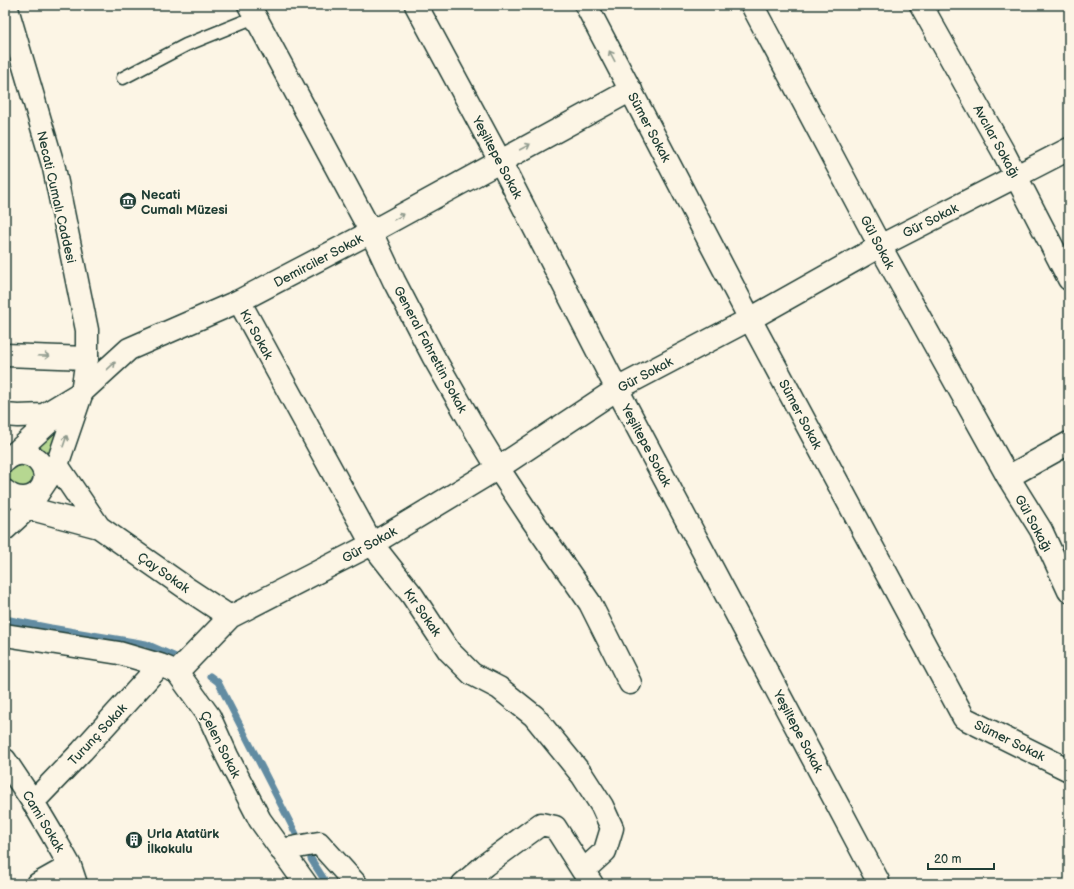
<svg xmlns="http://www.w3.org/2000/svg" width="1074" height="889" viewBox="0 0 1074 889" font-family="'Balsamiq Sans',sans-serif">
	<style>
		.green { fill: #b6d791; stroke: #6a8a62 }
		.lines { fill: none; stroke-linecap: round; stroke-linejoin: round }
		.stream { stroke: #628ca2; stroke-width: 7 }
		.service-casing { stroke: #1f3d34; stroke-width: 15 }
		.minor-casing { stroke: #1f3d34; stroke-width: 25 }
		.tertiary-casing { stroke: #1f3d34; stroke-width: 25 }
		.service { stroke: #fcf5e5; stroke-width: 12 }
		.minor { stroke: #fcf5e5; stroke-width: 22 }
		.tertiary { stroke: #fcf5e5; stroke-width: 22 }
		.oneway { stroke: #8e998c }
		.labels { text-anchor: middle; stroke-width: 4; stroke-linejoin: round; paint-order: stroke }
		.street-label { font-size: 13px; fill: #1f3d34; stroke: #fcf5e5 }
		.poi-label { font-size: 13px; font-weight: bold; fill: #1f3d34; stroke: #fcf5e5; text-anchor: start }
	</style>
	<rect width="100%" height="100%" fill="#fcf5e5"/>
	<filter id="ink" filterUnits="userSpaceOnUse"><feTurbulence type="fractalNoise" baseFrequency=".025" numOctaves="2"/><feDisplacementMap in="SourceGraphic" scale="8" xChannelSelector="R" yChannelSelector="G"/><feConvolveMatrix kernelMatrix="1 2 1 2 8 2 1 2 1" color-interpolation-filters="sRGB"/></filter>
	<g filter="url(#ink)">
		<path class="green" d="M70 413 50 453 34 443Z
			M16 462 38 470 28 491 10 484C5 473 8 470 16 462Z"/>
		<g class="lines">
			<path class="stream" d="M5 619 51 628 146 644 185 661
				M210 676 218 682 296 834
				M311 859 327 884"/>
			<defs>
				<path id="service" d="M123 78 186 45 255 17"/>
				<path id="minor" d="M249 5 371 232 394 281 433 356 481 440 498 468 533 521 590 603 630 683
					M416 5 500 161 617 389 878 881V884
					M586 5 750 319 964 718 1069 770
					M752 5 880 246 1008 477 1041 530 1069 591
					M921 5 1004 153 1069 279
					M239 301 372 544 412 595 449 651 472 674 499 688 534 716 582 775 602 806 612 828 605 851 583 871 592 884
					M5 355 87 358
					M5 415 18 416 44 415 82 392 129 349 239 301 371 232 631 90
					M57 465 99 527 189 590 230 617
					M1008 477 1069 443
					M28 508 99 527
					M5 635 119 653 160 665 177 672 209 716 227 756 260 820 306 884
					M177 672 230 617 372 544 498 468 617 389 750 319 880 246 1069 149
					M5 760 33 802 52 834 70 866 76 884
					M33 802 82 751 160 665
					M281 850 319 843 356 884
					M38 884 70 866
					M463 884 485 865 541 824 555 827 583 871"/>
				<path id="tertiary" d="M12 456 80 394
					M5 461C10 456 16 453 24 454 39 456 50 473 42 487 34 501 16 501 5 491
					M5 529 28 508 57 465 82 392 87 358V330L54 168 6 5"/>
			</defs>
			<use href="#service" class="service-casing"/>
			<use href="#minor" class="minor-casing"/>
			<use href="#tertiary" class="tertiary-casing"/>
			<use href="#service" class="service"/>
			<use href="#minor" class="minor"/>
			<use href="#tertiary" class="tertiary"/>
		</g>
		<defs><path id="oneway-shaft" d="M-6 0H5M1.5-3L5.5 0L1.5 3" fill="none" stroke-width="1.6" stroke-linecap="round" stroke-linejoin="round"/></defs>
		<g class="oneway">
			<use href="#oneway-shaft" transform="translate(612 56) rotate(-118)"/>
			<use href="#oneway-shaft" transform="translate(525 147) rotate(-28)"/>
			<use href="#oneway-shaft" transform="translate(399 217) rotate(-29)"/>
			<use href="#oneway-shaft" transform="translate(44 356) rotate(2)"/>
			<use href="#oneway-shaft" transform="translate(111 366) rotate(-43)"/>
			<use href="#oneway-shaft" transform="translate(65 441) rotate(-71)"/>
		</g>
	</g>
	<defs>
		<symbol id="museum-disc" viewBox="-11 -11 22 22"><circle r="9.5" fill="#1f3d34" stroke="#fcf5e5"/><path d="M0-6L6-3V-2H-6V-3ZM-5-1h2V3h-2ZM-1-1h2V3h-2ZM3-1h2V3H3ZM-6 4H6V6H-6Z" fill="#fff"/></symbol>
		<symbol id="building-disc" viewBox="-11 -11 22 22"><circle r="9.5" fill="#1f3d34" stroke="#fcf5e5"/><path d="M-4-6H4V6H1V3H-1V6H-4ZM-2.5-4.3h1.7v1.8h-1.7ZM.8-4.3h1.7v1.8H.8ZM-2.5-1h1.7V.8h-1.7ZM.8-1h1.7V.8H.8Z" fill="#fff"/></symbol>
	</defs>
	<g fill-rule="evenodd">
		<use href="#museum-disc" x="118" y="191" width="20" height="20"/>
		<use href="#building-disc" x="124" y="830" width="20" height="20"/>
	</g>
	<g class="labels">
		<g class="street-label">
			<text transform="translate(650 127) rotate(62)" y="5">Sümer Sokak</text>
			<text transform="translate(997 141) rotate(61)" y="5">Avcılar Sokağı</text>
			<text transform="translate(498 157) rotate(62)" y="5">Yeşiltepe Sokak</text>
			<text transform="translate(57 197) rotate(77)" y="5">Necati Cumalı Caddesi</text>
			<text transform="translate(930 220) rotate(-27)" y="5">Gür Sokak</text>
			<text transform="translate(878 242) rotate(62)" y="5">Gül Sokak</text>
			<text transform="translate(318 260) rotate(-28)" y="5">Demirciler Sokak</text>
			<text transform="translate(257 334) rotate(61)" y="5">Kır Sokak</text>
			<text transform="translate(431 349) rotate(62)" y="5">General Fahrettin Sokak</text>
			<text transform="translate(645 374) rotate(-28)" y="5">Gür Sokak</text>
			<text transform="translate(801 414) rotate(62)" y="5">Sümer Sokak</text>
			<text transform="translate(647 445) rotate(62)" y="5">Yeşiltepe Sokak</text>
			<text transform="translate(1034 523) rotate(61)" y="5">Gül Sokağı</text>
			<text transform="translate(369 544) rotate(-29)" y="5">Gür Sokak</text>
			<text transform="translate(164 572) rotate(35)" y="5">Çay Sokak</text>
			<text transform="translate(423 612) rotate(55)" y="5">Kır Sokak</text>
			<text transform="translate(799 731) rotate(62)" y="5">Yeşiltepe Sokak</text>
			<text transform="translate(97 734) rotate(-47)" y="5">Turunç Sokak</text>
			<text transform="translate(1010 740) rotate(26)" y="5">Sümer Sokak</text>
			<text transform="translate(221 744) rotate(63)" y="5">Çelen Sokak</text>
			<text transform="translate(44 821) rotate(59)" y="5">Cami Sokak</text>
		</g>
		<g class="poi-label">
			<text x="141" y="199">Necati<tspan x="141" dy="15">Cumalı Müzesi</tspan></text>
			<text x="147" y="838">Urla Atatürk<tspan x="147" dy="15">İlkokulu</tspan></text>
		</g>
	</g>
	<rect width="1074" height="889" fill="none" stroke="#fcf5e5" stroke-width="20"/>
	<rect x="10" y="10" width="1054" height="869" fill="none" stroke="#1f3d34" stroke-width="1.5" filter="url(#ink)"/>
	<path d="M928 863v6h66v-6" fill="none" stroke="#1f3d34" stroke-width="2"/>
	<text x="934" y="863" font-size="12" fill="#1f3d34" stroke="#fcf5e5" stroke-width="3" paint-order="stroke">20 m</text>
</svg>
